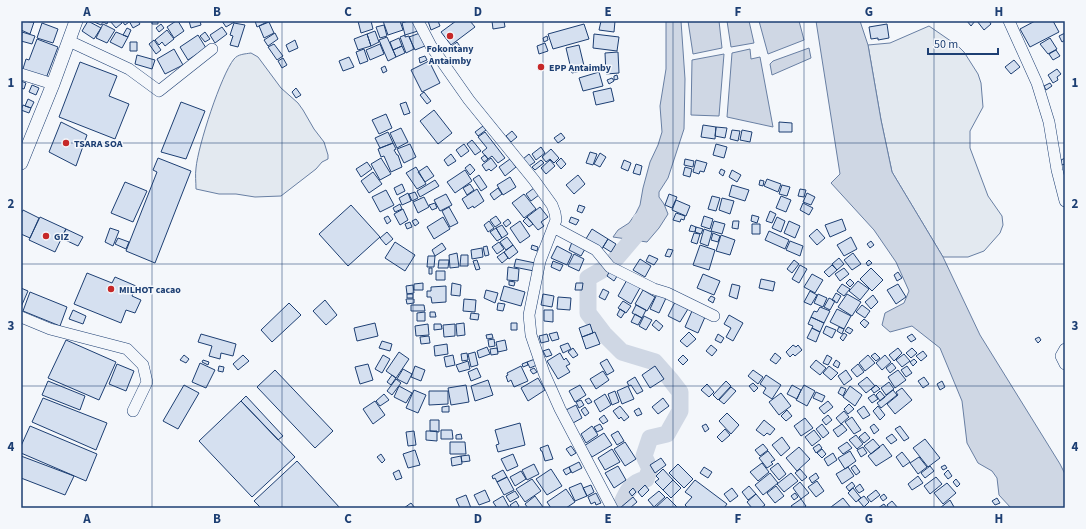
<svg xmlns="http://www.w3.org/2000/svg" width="1086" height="529" viewBox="0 0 1086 529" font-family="'Source Sans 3',sans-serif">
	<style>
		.green { fill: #e3e9f0; stroke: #687fa3 }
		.water { fill: #cfd7e4; stroke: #687fa3 }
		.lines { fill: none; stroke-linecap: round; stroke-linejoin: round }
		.river { stroke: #cfd7e4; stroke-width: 17 }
		.building { fill: #d5e0f0; stroke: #1d3f73 }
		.minor-casing { stroke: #1d3f73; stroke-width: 12 }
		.major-casing { stroke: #1d3f73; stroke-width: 14 }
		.minor { stroke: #f4f7fb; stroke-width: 11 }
		.major { stroke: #f4f7fb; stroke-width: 13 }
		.grid { fill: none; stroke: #1d3f73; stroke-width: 1; stroke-opacity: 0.55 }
		.poi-dot { fill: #c62828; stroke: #f4f7fb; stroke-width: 1.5 }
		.labels { text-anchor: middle; stroke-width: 3; stroke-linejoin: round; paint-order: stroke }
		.poi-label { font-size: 10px; font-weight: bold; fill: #1d3f73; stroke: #f4f7fb; text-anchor: start }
		.neatline { fill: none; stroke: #1d3f73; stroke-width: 1.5 }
		.grid-label { font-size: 13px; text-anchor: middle; font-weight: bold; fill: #1d3f73 }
	</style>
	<rect width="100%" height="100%" fill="#f4f7fb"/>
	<path class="green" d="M929 26 958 46 964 52 978 74 981 83 983 107 970 131V148L988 196 1002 216 1003 225 1000 233 984 251 968 257H943L892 172 881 120 868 45 890 43Z
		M251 53 258 57 281 88 298 103 303 110 314 129 324 142 328 155V159L322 162 316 169 281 196 255 197 236 194H219L196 189C196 182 195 175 196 168 198 146 221 75 234 59 238 54 245 54 251 53Z"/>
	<path class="water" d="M666 21H681L685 79 684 129 668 178 659 192V197L664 204 668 214 659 228 647 242 613 237 618 230 629 223 636 213 640 205 643 188 650 162 658 145 662 132 660 106 666 69Z
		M688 21H719L722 48 693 54Z
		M727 21H749L754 43 731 47Z
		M759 21H799L804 40 768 54Z
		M816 21H860L868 45 881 120 892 172 943 257 980 335 1060 464 1065 474V508H1011L999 495 997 478 992 471 978 463 967 443 962 401 940 348 912 326 890 332 882 325 885 313 904 303 909 291 896 262 874 230 831 183 840 174Z
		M809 48 811 58 772 75 770 64 773 61Z
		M750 49 751 59 760 57 773 127 727 117 732 53Z
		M724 54 719 116 691 115 692 60Z"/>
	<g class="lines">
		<path class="river" d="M621 505C627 491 631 482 646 479L650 469 644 456 650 438 667 434 680 411V392L670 379 655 362 622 352 604 334 588 313V278L609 266 619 255 636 235 641 220"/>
	</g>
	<path class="building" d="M21 21 34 22 30 34 21 30Z
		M88 21 101 28 94 39 82 31Z
		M92 21H108L107 24 103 22 101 25Z
		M110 21H121L122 23 116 28Z
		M122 21H128L129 22 125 25Z
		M129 21H138L140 24 133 28Z
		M152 21H158V24H152Z
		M176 21H178L184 31 174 38 167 27Z
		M189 21H200L201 25 191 28Z
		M222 21H236L226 27Z
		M255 21H269L257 27Z
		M358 21H371L373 29 361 33Z
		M383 21H400L403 30 388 35Z
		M408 21H415L418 31 405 35 402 23Z
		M428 21H438L440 26 431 30Z
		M456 21H470L475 27 451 45 441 32Z
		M492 21H504L505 27 493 29Z
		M601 21H615L614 32 599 30Z
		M967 21H975L971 26Z
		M977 21H989L991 24 984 30Z
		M1035 21H1053L1059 32 1030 47 1020 29Z
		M269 22 274 33 264 38 259 26Z
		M42 23 58 29 53 43 37 38Z
		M234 23 245 25 238 47 230 45 233 36 230 35Z
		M103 24 115 30 107 43 96 38Z
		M161 24 164 28 159 32 156 28Z
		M584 24 589 39 553 49 548 34Z
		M887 24 889 38 878 40V38L871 39 869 27Z
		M384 25 387 36 380 38 376 27Z
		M222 27 227 34 215 43 210 35Z
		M127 28 131 30 128 37 123 35Z
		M167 30 174 39 165 46 162 42 159 45 155 40Z
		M375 31 379 42 371 46 367 34Z
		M22 32 35 36 32 44 21 41Z
		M116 32 128 37 122 48 110 42Z
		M205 32 210 39 205 42 200 36Z
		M275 33 278 39 268 46 264 40Z
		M420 33 425 46 415 50 409 37Z
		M1065 33V40L1062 42 1059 36Z
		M367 34 371 46 358 50 354 39Z
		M594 34 619 37 617 51 593 48Z
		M198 35 206 48 188 60 180 47Z
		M405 35V37L409 36 414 49 406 53 400 37Z
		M547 36 548 40 544 42 543 38Z
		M387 37 396 57 388 61 379 40Z
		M399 38 402 46 393 50 390 42Z
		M1050 38 1057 49 1048 54 1040 44Z
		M37 39 58 47 45 81 22 72 26 59 29 60Z
		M154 40 161 50 156 54 149 44Z
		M295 40 298 48 289 52 286 45Z
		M130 42H137V51H130Z
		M457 42 462 49 457 53 452 46Z
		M545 43 548 51 539 54 537 46Z
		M274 44 283 56 277 60 268 47Z
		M380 44 384 54 370 60 366 50Z
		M579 45 585 70 572 73 566 48Z
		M402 46 405 53 396 57 393 50Z
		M174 49 183 65 165 74 157 59Z
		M364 49 368 61 360 64 356 52Z
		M1056 50 1060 56 1053 60 1049 54Z
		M618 52 619 73 606 74 605 53Z
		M137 55 155 60 152 69 135 64Z
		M425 56 427 60 420 63 419 58Z
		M349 57 354 67 343 71 339 61Z
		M283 58 287 65 282 68 278 61Z
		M1014 60 1020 67 1011 74 1005 67Z
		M429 61 440 83 422 92 411 70Z
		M80 62 117 76 109 96 129 104 115 139 59 117Z
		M385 66 387 71 383 73 381 68Z
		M1057 69 1061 74 1057 77 1058 80 1053 83 1048 75Z
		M599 72 603 86 583 91 579 78Z
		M617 75 618 79 614 80V76Z
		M612 78 614 81 609 84 607 80Z
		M21 81 26 83 24 89 21 88Z
		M1050 83 1052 86 1046 90 1044 86Z
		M32 85 39 88 36 95 29 92Z
		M296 88 301 95 296 98 292 92Z
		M611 88 614 101 596 105 593 92Z
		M424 92 431 101 427 104 420 95Z
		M28 99 34 102 31 108 25 106Z
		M181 102 205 111 186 159 161 152Z
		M406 102 410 113 404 115 400 104Z
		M23 105 31 108 29 113 21 110Z
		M434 110 452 133 438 144 420 121Z
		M386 114 392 128 379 134 372 120Z
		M61 122 87 135 76 166 49 152Z
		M779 122 792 123V132H779Z
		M703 125 716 127 715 139 701 137Z
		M483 126 486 130 478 136 475 132Z
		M716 127 727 128 725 138 715 136Z
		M401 128 408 142 397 148 390 133Z
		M732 130 740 131 738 141 730 139Z
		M742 130 752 132 750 142 740 140Z
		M512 131 517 137 511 142 506 136Z
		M388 132 393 143 380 148 375 138Z
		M485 132 505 158 498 163 492 156 488 159 482 152 487 148 478 137Z
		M561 133 565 138 558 143 554 138Z
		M472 140 481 151 475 155 467 144Z
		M393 143 396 149 394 150 397 155H398L402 167 391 172 384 156 381 157 378 149Z
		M410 144 416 157 404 163 397 149Z
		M464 144 469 151 461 157 456 150Z
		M716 144 727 147 724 158 713 155Z
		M541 147 545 153 536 160 532 154Z
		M551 149 559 158 554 163 550 159 546 162 542 157Z
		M590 152 597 154 593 165 586 163Z
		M600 153 606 157 600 167 594 164Z
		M451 154 456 161 448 166 444 160Z
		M529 154 535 162 529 166 523 159Z
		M485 155 488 159 484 162 481 158Z
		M158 158 191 171 155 263 126 251 157 172 153 170Z
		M381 158 391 174 380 180 371 164Z
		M491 158 497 166 491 171 489 169 486 171 482 165Z
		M561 158 566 164 561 169 556 163Z
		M1065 158V164L1062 165 1061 160Z
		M510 159 516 167 505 176 499 167Z
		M685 159 694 161 693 167 684 165Z
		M541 160 544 163 535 170 532 167Z
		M550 160 555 166 546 174 541 168Z
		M624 160 631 163 628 171 621 168Z
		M696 160 707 163 704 172 700 171 699 174 693 172Z
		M367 162 372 169 361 177 356 169Z
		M470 164 475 170 470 175 465 168Z
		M636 164 642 166 640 175 633 173Z
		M427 166 434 176 425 182 418 172Z
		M416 167 426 184 417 189 406 173Z
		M685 167 692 169 690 177 683 175Z
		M721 169 725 171 723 176 719 173Z
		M465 170 472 181 455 193 447 182Z
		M732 170 741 175 737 182 729 177Z
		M373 172 382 184 369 193 361 181Z
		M479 175 487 187 481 191 473 179Z
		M578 175 585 184 574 194 566 185Z
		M510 177 516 187 503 195 497 185Z
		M767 179 781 184 778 192 764 186Z
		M435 180 439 186 420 197 417 191Z
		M760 180 764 181 763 186 759 185Z
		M125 182 147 191 133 222 111 213Z
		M402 184 405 191 397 195 394 188Z
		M470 184 474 190 467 195 463 188Z
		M732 185 749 190 745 201 729 196Z
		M782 185 790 187 787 196 779 194Z
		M498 188 502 194 494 200 490 194Z
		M534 188 539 195 531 201 526 194Z
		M477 189 484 201 474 208 473 206 468 209 462 199Z
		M800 189 806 190 804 197 798 196Z
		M386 190 394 205 380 212 372 197Z
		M415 192 418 198 412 201 409 194Z
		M408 193 411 201 402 205 399 198Z
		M807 193 815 197 811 205 803 202Z
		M446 194 452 205 440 211 434 200Z
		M524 194 536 209 524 218 512 203Z
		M669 194 677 197 672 208 665 205Z
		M712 196 720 198 716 211 708 209Z
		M781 196 791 200 786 212 776 208Z
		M424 197 429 207 418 213 413 202Z
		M722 198 734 201 730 214 719 210Z
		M676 200 690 206 686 216 672 210Z
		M435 203 437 208 432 210 429 205Z
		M803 203 813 208 809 215 800 210Z
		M400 204 402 209 395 212 393 208Z
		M351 205 380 237 348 266 319 234Z
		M579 205 585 207 582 213 577 211Z
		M449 207 458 223 450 227 442 211Z
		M540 207 548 217 541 222 544 226 538 230 527 217Z
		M403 209 408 220 400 225 394 214Z
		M23 210 39 218 30 238 21 234V214Z
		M770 211 776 214 772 223 766 221Z
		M676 213 685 216 684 220 681 219 680 222 673 220Z
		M752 215 759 217 757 223 751 221Z
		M388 216 391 221 387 224 384 218Z
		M496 216 501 223 495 227 490 220Z
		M704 216 713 219 710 229 701 226Z
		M40 217 66 229 55 252 29 240Z
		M443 217 450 229 434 239 427 227Z
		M527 217 533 224 529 227 523 221Z
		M571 217 579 220 576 225 569 222Z
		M777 217 785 221 781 232 772 228Z
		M416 219 419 223 415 226 412 221Z
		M508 219 511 223 506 227 503 223Z
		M842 219 846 230 830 237 825 225Z
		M489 221 494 228 488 232 484 225Z
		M520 221 530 236 520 243 510 228Z
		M714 221 725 224 722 234 711 231Z
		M733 221H739L738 229 732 228Z
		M789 221 800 226 795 238 784 233Z
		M410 222 412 227 407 229 405 224Z
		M752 224H760V234H752Z
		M502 225 508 234 502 238 496 228Z
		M691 225 696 227 695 232 689 231Z
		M696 227 703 229 701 234 695 232Z
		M110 228 119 231 113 246 105 242Z
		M496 228 502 238 497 241 490 232Z
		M66 229 83 237 78 246 61 238Z
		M592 229 608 239 600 252 584 242Z
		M704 229 712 232 708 246 700 243Z
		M817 229 825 238 817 245 809 236Z
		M769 231 789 240 785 249 765 240Z
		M387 232 393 239 386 245 380 238Z
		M694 233 700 234 697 244 691 242Z
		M713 233 720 236 718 242 711 240Z
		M721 235 735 240 730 255 716 251Z
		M507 237 513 245 506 250 500 242Z
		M851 237 857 249 844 256 837 245Z
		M118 238 129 242 126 249 115 244Z
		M608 239 616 244 611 252 603 247Z
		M790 241 803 246 800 256 786 250Z
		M871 241 874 245 870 248 867 244Z
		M395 242 415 255 405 271 385 258Z
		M499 242 504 249 497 254 492 247Z
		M572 242 585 249 581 256 569 250Z
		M442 243 446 249 435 256 432 250Z
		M513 245 518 252 509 259 504 252Z
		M532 245 538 247 537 251 531 249Z
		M700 245 715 250 709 270 693 265Z
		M487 246 489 255 485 256 483 247Z
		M557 246 572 254 567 265 551 258Z
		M482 248 483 257 472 259 471 250Z
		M668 249 673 250 670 257 665 256Z
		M504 252 508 258 502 263 497 257Z
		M457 253 459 267 450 268 449 255Z
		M853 253 861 264 852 270 844 260Z
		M574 254 584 259 579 271 568 266Z
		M461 255H468V266H460Z
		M649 255 658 259 654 265 646 261Z
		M428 256H435L434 267H427Z
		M839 258 844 264 837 270 832 264Z
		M516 259 535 263 534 271 514 267Z
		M640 259 651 266 645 277 633 270Z
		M439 260H449L448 268H438Z
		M477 260 480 269 476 270 473 261Z
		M794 260 799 264 792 273 787 269Z
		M869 260 872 263 868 266 866 263Z
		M553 261 563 265 560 271 551 267Z
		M800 265 807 269 799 283 792 279Z
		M832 265 837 270 829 277 824 272Z
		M508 267 519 269 518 281 507 280Z
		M429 268H432V274H429Z
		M844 268 849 274 840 281 835 274Z
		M871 268 883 280 872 291 860 279Z
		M611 269 619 273 614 281 607 276Z
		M436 271H445V280H436Z
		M898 272 902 278 897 281 894 275Z
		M87 273 112 283 115 277 136 286 132 296 141 300 135 313 126 310 121 323 74 304Z
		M703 274 720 281 714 295 697 288Z
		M812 274 823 280 815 293 804 287Z
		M628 278 641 286 631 304 618 296Z
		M761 279 775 282 773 291 759 288Z
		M850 279 854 283 850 287 846 283Z
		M509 281 515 282 514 286 509 285Z
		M858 281 869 289 860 300 849 291Z
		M423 283V290H414V284Z
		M452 283 461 285 460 296 451 295Z
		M576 283H583L582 290H575Z
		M732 284 740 286 737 299 729 296Z
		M842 284 850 289 844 296 837 291Z
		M898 284 906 297 896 304 887 290Z
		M413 285 414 293 407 294 406 286Z
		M446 286V302L432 303 431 297H427V291H431V287Z
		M504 286 525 292 521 306 500 300Z
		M21 288 28 291 21 307Z
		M603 289 609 292 605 300 599 297Z
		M486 290 498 293 495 303 484 298Z
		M643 290 655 297 647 311 635 304Z
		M810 291 817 295 811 305 804 302Z
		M30 292 67 307 60 326 23 311Z
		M836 293 841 296 837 303 832 300Z
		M407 294H413V298H407Z
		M543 294 554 296 552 307 541 305Z
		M657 294 666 298 659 313 650 309Z
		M818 294 827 298 823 307 814 303Z
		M847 294 861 302 852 316 838 307Z
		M873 295 878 302 871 309 865 302Z
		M711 296 715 298 713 303 708 300Z
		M558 297 571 298 570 310 557 309Z
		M829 298 835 301 830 310 824 307Z
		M406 299H414V303L407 304Z
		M464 299 476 300 475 312 463 311Z
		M325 300 337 315 326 325 313 311Z
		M623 301 631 306 626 313 618 308Z
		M675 302 688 309 680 322 668 316Z
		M289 303 301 315 272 342 261 330Z
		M498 303 505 304 503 311 497 310Z
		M411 305H424L425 311H411Z
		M636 305 646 310 642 318 632 313Z
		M862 305 870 311 865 318 856 312Z
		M820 307 830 311 824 323 811 317 814 311 817 312Z
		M620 309 625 312 621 318 617 315Z
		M837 309 851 316 844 329 830 322Z
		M73 310 86 316 83 324 69 319Z
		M544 310H553V322L544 321Z
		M692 311 705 317 698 333 685 327Z
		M425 312V321H417V313Z
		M430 312H435L436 317H430Z
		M471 313 479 314 478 320 470 319Z
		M635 314 642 318 638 325 631 322Z
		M729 315 743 323 733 341 726 337 731 328 724 324Z
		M644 316 652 320 646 330 639 326Z
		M811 317 824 323 820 332 812 328 813 326 808 324Z
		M864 319 869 323 865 328 860 323Z
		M656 320 663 326 659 331 652 325Z
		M375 323 378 336 357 341 354 328Z
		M464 323 465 335 457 336 456 324Z
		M511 323H517V330H511Z
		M428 324 429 335 416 336 415 326Z
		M434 324H441L442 329 434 330Z
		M455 324V336L444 337 443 325Z
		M590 324 593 333 582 337 579 328Z
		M826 326 836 330 832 338 823 333Z
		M839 327 844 329 842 334 837 331Z
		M848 327 853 330 850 334 845 331Z
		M812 328 820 332 816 342 807 338Z
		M557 332 559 339 552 341 549 334Z
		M595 332 600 344 586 349 582 337Z
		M689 332 696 339 687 347 680 341Z
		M844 333 847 335 843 341 840 338Z
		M201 334 236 344 233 356 221 353 220 359 209 356 212 346 198 342Z
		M492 334 493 338 487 339 486 335Z
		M547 334 549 341 541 343 539 336Z
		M718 334 724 338 721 343 715 340Z
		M912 334 916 339 911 342 907 337Z
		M429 336 430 343 421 344 420 337Z
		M1039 337 1041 340 1038 343 1035 339Z
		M494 339 495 346 489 347 488 340Z
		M66 340 116 362 99 400 48 378Z
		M505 340 507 350 498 352 496 342Z
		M382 341 392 344 390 351 379 348Z
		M568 343 571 349 563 353 560 346Z
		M447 344 448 354 435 356 434 346Z
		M711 345 717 350 712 356 706 351Z
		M793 345 796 347 798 345 802 350 795 356 793 354 790 357 786 352Z
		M487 347 490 354 479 358 477 351Z
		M497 348 498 354 491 355 490 349Z
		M573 348 578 355 573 358 568 352Z
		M898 348 902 353 894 361 889 355Z
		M912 348 917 353 911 358 906 353Z
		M549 349 552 355 546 357 543 351Z
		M923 351 927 356 921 361 916 356Z
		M399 352 409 359 396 378 386 371Z
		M475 352 478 365 471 367 468 354Z
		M467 353 468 360 462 361 461 354Z
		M560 353 564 360 566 358 570 364 566 366 570 372 558 379 547 361Z
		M775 353 781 358 776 364 770 360Z
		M875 353 880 358 876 361 871 356Z
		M904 354 910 361 902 367 896 360Z
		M184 355 189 359 186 363 180 360Z
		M243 355 249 361 238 370 233 364Z
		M383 355 390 359 382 373 375 369Z
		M453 355 455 365 446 367 444 357Z
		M683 355 688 360 683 365 678 360Z
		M827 355 832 358 828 365 823 363Z
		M868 355 875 363 865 371 859 363Z
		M885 355 891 362 882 370 876 363Z
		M535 359 537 365 530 368 527 362Z
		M607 359 614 371 607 375 600 363Z
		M914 359 917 362 913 366 910 362Z
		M203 360 209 362 208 365 202 362Z
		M816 360 826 368 820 375 810 367Z
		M836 360 840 363 838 368 833 365Z
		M468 361 470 369 459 372 456 365Z
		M527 362 528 365 523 367 522 364Z
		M200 363 215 370 206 388 192 382Z
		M892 363 896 368 890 373 886 368Z
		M117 364 134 371 126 391 109 384Z
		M368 364 373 380 360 384 355 367Z
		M858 364 864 372 857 377 851 370Z
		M219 366 224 367 223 372 218 371Z
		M415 366 425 370 421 381 411 377Z
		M521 366 528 381 514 387 511 380 508 382 506 376 508 375 507 373Z
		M655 366 664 379 650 388 642 375Z
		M829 366 838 373 831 380 823 373Z
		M907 366 912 373 906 377 901 370Z
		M477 368 481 377 471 381 468 372Z
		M534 368 537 372 533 374 530 370Z
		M403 369 412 374 407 384 397 379Z
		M275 370 333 431 315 448 257 387Z
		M753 370 763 377 758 384 748 376Z
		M846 370 852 379 844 385 838 376Z
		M898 370 906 380 895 388 888 377Z
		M603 371 609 380 596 389 590 379Z
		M392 375 396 378 391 385 387 382Z
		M766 375 781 385 772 399 763 393 766 388 760 384Z
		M635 377 643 391 637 394 631 385 629 386 627 382Z
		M867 377 875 386 866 393 858 384Z
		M924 377 929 384 923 388 918 381Z
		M538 378 545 390 528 401 521 388Z
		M396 379 401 383 392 395 387 391Z
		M488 380 493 395 475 401 471 386Z
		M48 381 85 396 80 410 42 395Z
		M726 381 731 386 718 400 713 395Z
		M942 381 945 387 940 390 937 384Z
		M889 382 894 389 886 395 881 388Z
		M753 383 758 388 754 392 749 386Z
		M707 384 714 392 709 397 701 390Z
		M184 385 199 393 178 429 163 421Z
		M466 385 469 402 451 405 448 388Z
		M580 385 586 395 575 402 569 391Z
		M792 385 801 390 797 399 787 394Z
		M804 385 815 391 807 406 796 400Z
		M876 385 880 389 874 393 871 389Z
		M399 386 412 393 406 403 394 397Z
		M628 386 634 399 622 404 617 391Z
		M850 386 862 395 855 406 843 397Z
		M731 387 736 391 724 404 719 400Z
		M841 387 846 389 843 396 838 393Z
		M902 388 912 400 895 414 887 404 898 395 896 392Z
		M414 390 426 395 418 413 406 408Z
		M893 390 897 395 881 408 877 403Z
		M429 391H448V404L429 405Z
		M615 391 619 402 612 405 608 394Z
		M880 391 885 397 880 401 876 395Z
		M816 392 825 396 822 402 813 398Z
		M781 393 791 406 779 415 769 402Z
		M384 394 389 400 380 406 376 401Z
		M605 394 611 405 600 412 594 401Z
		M874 394 878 399 872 403 868 398Z
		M246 396 283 436 278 440 241 401Z
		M43 398 107 423 96 450 32 422Z
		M589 398 592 402 588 404 585 400Z
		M663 398 669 406 658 414 652 407Z
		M581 400 584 405 579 408 576 402Z
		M241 401 295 457 252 497 199 441Z
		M375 401 385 415 373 424 363 409Z
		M828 401 833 407 824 414 819 408Z
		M849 404 854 409 848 414 844 409Z
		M576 405 582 418 573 423 566 410Z
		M449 406V412H442V407Z
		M620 406 629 417 624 421 621 417 619 419 613 411Z
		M864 406 870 415 863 419 857 411Z
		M878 406 885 415 880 420 873 411Z
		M585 407 589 413 585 416 581 410Z
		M639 408 642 414 637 416 634 411Z
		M787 410 792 416 786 421 781 416Z
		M844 411 849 417 841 424 836 418Z
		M727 413 739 425 731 434 719 421Z
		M604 415 608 421 603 424 599 419Z
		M828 415 832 420 826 425 822 420Z
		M852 417 861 430 854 434 845 422Z
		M805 418 813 428 801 436 794 426Z
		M430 420H439V432L430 431Z
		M764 420 775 429 770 435 767 433 764 436 756 430Z
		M520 423 525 445 498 452 496 445 499 444 495 430Z
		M600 424 603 429 597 432 594 427Z
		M706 424 709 429 705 432 702 426Z
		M822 424 829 433 823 438 816 429Z
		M842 424 847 430 838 437 833 430Z
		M874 424 879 430 874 434 870 427Z
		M30 426 97 454 86 481 21 453V446Z
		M592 426 598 435 586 443 581 434Z
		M900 426 909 438 904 441 895 429Z
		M725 429 730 435 722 442 717 437Z
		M441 430H452L453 439H441Z
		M814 430 821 439 812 446 805 437Z
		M414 431 416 445 408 446 406 432Z
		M426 431H437V441L426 440Z
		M618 431 624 441 617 445 611 435Z
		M865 432 870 438 864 443 859 437Z
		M604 433 612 445 592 457 584 446Z
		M461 434 462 439H456V435Z
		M892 434 897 440 891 444 886 438Z
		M856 435 863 444 857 449 849 440Z
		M782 437 790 448 781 456 772 445Z
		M873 439 880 447 871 454 864 446Z
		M925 439 940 458 928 467 913 448Z
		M450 442H465L466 454H450Z
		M625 442 636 459 625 466 614 449Z
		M847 442 852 448 843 454 838 448Z
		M763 444 768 450 760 456 755 450Z
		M819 444 822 448 816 453 813 448Z
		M883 444 892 456 876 466 868 456Z
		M548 445 553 459 545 461 542 451H541L540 448Z
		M571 446 576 453 571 456 566 449Z
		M799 447 810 459 797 471 786 458Z
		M863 447 867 453 861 457 857 450Z
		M612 449 620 462 605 470 598 458Z
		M822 449 826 454 822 458 817 453Z
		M415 450 420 465 408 468 403 454Z
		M768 451 775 460 771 462 773 464 767 468 759 458Z
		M850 451 856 461 845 469 838 458Z
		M902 452 910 462 903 467 896 457Z
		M833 453 837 460 828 466 824 459Z
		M381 454 385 460 382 463 377 457Z
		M513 454 518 466 507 471 501 459Z
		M469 455 470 461 462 462 461 456Z
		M21 456 74 476 65 495 21 478Z
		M461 456 462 464 452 466 451 458Z
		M919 457 927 467 918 474 910 463Z
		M661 458 666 465 655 473 650 465Z
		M297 461 340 508H261L254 501Z
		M579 462 582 468 572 473 569 467Z
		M762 463 769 472 758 481 750 472Z
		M778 463 786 474 779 480 770 469Z
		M534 464 539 474 527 480 522 470Z
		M678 464 693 479 684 488 669 473Z
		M855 465 860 472 856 475 851 468Z
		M945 465 947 468 943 470 941 467Z
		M618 466 626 480 614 488 605 473Z
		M930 466 934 471 925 478 921 473Z
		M569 467 571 472 566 475 563 470Z
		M704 467 712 472 708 478 700 473Z
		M848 467 854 476 842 484 836 474Z
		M551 469 562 486 547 495 536 479Z
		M663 469 673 480 663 490 655 482 659 479 656 476Z
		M800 469 807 477 802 481 795 473Z
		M399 470 402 478 396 480 393 473Z
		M503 470 507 477 497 482 495 478 493 479 492 476Z
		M948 470 952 476 948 479 944 474Z
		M521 471 526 479 515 486 510 477Z
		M770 473 778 483 763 495 755 485Z
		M791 473 798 481 784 492 777 484Z
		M816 473 819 478 812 483 809 478Z
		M918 476 923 483 912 490 908 484Z
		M507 477 514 490 504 495 497 482Z
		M936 477 942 484 930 494 924 486Z
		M532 479 541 491 525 502 516 489Z
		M956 479 960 484 957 487 953 482Z
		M673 480 681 488 671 498 663 490Z
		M695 480 727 504 724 508H688L685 505 692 497 685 492Z
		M817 481 824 491 816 497 808 487Z
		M800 482 809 493 801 499 793 488Z
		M852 482 855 486 849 491 846 487Z
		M581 483 587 496 575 501 569 488Z
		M947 483 956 493 943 504 934 493Z
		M860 484 864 490 859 493 855 488Z
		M591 485 594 492 587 496 583 488Z
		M645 485 649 490 642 497 638 492Z
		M749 486 756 494 748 500 742 492Z
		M776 486 784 496 775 503 767 493Z
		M633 488 636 492 632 496 629 492Z
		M732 488 738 496 730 502 724 494Z
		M853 488 861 498 856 502 848 493Z
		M566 489 575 502 566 508H551L547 502Z
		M485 490 490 501 479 505 474 495Z
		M876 490 880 495 871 502 867 497Z
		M515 491 519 497 510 502 506 496Z
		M659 491 665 497 654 507 648 500Z
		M596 493 601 503 596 505 595 502 591 504 588 497Z
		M795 493 798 497 794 500 791 496Z
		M756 494 765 505 761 508H752L747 502Z
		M884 494 887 498 883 501 880 497Z
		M466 495 471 508H460L456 499Z
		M503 496 509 507 507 508H497L493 502Z
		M535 496 543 507 541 508H528L525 504Z
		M864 496 869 502 864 507 858 500Z
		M633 497 637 502 630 508H620Z
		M667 497 678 508H655Z
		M843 498 851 508H832L831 507Z
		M997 498 1000 503 995 505 992 501Z
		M801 499 806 506 804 508H793L791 506Z
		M950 500 954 507 953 508H940Z
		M516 501 519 506 517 508H512L510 505Z
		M892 501 898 508H889L887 505Z
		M411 503 415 508H404Z
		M884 504 887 508H878Z"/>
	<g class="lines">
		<defs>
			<path id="minor" d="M418 21 431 46 469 100 534 180 552 205 555 213 556 220 540 261 529 315 531 335 544 373 560 409 612 508
				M1009 21 1037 83 1049 122 1057 170 1065 201
				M69 41 129 69 159 91 212 49
				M21 74 53 84
				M553 227 596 250 610 267 654 289 667 293 714 316
				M21 317 50 329 127 349 143 365 147 382 133 411
				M1065 349 1061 356 1065 364"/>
			<path id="major" d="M21 163 53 84 76 21"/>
		</defs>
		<use href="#minor" class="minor-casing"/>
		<use href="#major" class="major-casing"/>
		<use href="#minor" class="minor"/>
		<use href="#major" class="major"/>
	</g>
	<path class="grid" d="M152 21V508M282 21V508M413 21V508M543 21V508M673 21V508M804 21V508M934 21V508M21 143H1065M21 264H1065M21 386H1065"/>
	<g class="poi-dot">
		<circle cx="450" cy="36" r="4"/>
		<circle cx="541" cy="67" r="4"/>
		<circle cx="66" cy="143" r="4"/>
		<circle cx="46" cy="236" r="4"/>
		<circle cx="111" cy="289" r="4"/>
	</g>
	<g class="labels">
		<g class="poi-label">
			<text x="450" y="52" text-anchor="middle">Fokontany<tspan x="450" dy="12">Antaimby</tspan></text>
			<text x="549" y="71">EPP Antaimby</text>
			<text x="74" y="147">TSARA SOA</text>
			<text x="54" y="240">GIZ</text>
			<text x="119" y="293">MILHOT cacao</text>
		</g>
	</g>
	<rect width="1086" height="529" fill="none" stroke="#f4f7fb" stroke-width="44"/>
	<path d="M928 48v6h70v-6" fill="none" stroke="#1d3f73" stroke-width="2"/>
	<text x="934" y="48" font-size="12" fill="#1d3f73" stroke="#f4f7fb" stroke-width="3" paint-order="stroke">50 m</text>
	<rect x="22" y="22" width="1042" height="485" class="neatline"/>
	<g class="grid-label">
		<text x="87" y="16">A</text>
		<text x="217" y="16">B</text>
		<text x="348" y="16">C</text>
		<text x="478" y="16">D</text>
		<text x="608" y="16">E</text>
		<text x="738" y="16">F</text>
		<text x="869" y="16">G</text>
		<text x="999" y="16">H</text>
		<text x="11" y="87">1</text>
		<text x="1075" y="87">1</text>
		<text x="11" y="208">2</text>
		<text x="1075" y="208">2</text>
		<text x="11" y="330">3</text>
		<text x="1075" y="330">3</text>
		<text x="11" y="451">4</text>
		<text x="1075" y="451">4</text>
		<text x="87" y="523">A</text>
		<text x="217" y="523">B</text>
		<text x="348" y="523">C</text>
		<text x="478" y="523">D</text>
		<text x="608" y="523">E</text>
		<text x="738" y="523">F</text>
		<text x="869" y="523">G</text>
		<text x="999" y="523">H</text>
	</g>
</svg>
